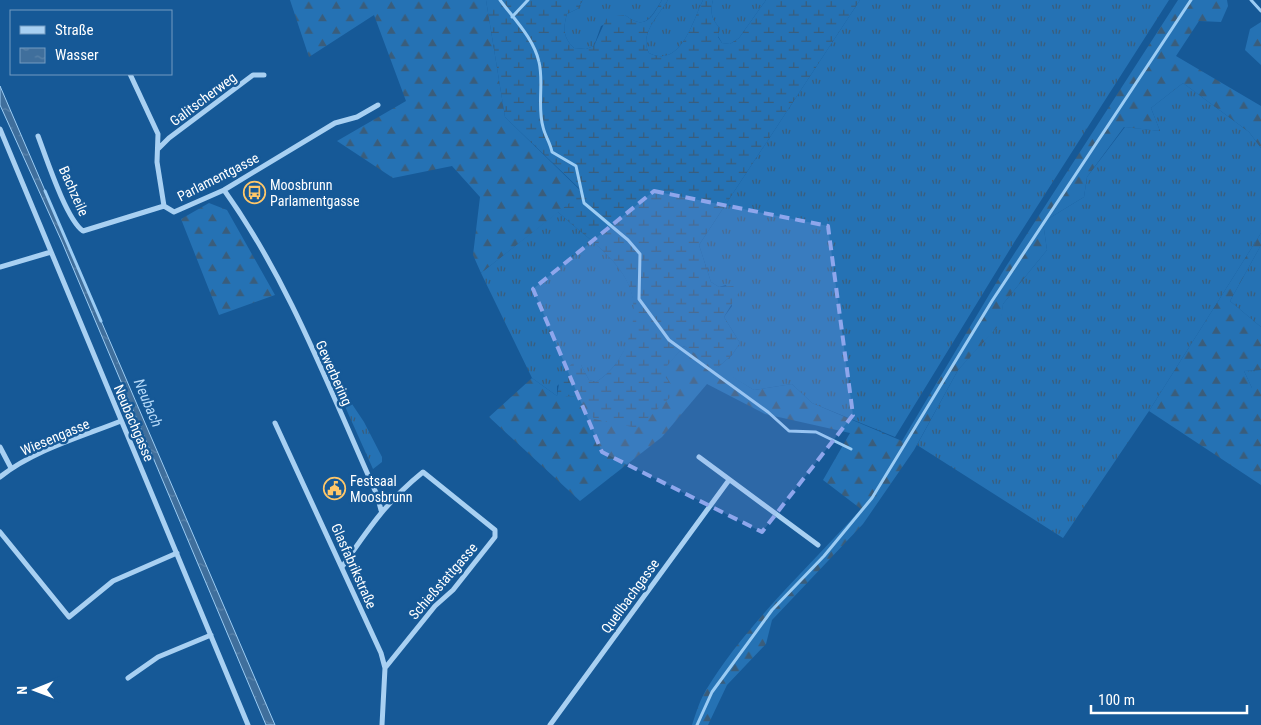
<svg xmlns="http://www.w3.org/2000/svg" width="1261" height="725" viewBox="0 0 1261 725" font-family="'Roboto Condensed',sans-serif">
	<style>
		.grass { fill: url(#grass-tufts) }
		.forest { fill: url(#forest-firs) }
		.wetland { fill: url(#wetland-marsh) }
		.water { fill: url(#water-ripples); stroke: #9bccf4 }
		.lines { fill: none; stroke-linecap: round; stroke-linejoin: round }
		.stream { stroke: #9bccf4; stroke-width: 3 }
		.minor { stroke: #a8d0f2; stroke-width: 5 }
		.marked { fill: #8ea6ec; fill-opacity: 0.2; stroke: #8ea6ec; stroke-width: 4; stroke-dasharray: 10 6; stroke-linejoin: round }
		.labels { text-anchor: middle; stroke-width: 5; stroke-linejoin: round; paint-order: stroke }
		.street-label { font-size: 14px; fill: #fff; stroke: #165997 }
		.poi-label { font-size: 14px; fill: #fff; stroke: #165997; text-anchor: start }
		.water-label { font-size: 15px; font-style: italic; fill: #b5d9f8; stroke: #165997 }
	</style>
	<defs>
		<pattern id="grass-tufts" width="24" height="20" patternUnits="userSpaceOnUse" patternTransform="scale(1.25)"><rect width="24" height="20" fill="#2572b4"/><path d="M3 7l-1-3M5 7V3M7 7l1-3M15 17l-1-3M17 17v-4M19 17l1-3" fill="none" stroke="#3a5d7b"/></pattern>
		<pattern id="forest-firs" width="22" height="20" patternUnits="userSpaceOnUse" patternTransform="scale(1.25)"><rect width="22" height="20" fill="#2572b4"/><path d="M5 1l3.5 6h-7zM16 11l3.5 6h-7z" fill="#3a5d7b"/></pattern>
		<pattern id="wetland-marsh" width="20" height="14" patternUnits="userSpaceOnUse" patternTransform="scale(1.25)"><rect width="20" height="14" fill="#2572b4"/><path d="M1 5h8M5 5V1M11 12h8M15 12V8" fill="none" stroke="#3a5d7b"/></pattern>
		<pattern id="water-ripples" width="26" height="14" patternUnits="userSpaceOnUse" patternTransform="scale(1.25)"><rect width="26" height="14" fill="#406f9c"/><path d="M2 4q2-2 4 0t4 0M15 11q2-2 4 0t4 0" fill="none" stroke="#5d85ab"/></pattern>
	</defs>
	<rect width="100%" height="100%" fill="#165997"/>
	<path class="grass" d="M583 0H662C650 18 646 31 625 15L601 26 594 46 586 49 574 48C563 38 563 28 567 14L577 9Z
		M668 0H703C693 20 681 69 649 53 639 35 658 16 668 0Z
		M713 0H766L739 38 730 44 722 43 718 36 720 28C711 19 710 12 713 0Z
		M860 0H1169L1015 241 895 437 812 403 792 384 754 390 717 368 732 355 740 343 724 317 732 306 726 285 719 287 711 282 699 245Z
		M1183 83 1249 132 1261 148V233L1149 411 1063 538 917 445 958 370 1000 323 1003 304 1047 250 1043 222 1084 197 1087 177 1125 127 1160 131 1151 108Z
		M558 212C597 248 650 275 630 337 623 356 612 372 596 382L589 380 581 365 557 386V396L532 378 481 273Z
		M1261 245V327L1230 301Z
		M1261 370V388H1252L1244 371Z
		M342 389 364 422 382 457V462L373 469 339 393Z"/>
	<path class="forest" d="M290 0H486L505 117 583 193 481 273 473 255 480 197 452 166 393 178 337 141 406 101 374 15 309 57Z
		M1178 0H1227L1228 6 1221 22 1199 21 1176 56 1261 106V148L1249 132 1183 83 1151 108 1160 131 1124 127 1087 177 1084 197 1043 222 1047 250 1003 304 1001 323 958 370 914 450 863 524 772 620 766 644 727 685 708 725H692C696 713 700 700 706 690 747 623 809 567 861 509L823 480 850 433 765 414 707 384 662 437 580 501 489 417 532 378 557 396H581L661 372 684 346 754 390 792 384 812 403 902 441 1005 268Z
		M1261 22V65L1245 50 1250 29Z
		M209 203 227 210 275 295 219 315 181 219Z
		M1261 233V245L1230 301 1261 327V370L1244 371 1252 388H1261V485L1149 411Z"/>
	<path class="wetland" d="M486 0H583L577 9 567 14C563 28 563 38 574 48L586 49 594 46 607 17 625 15C646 31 651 18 662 0H668C658 16 639 35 649 53 681 69 693 20 703 0H713C710 12 711 19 720 28L718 37 722 43 730 44 739 38 766 0H860L699 245 711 282 719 287 733 286 739 292 724 317 740 343 732 355 717 368 684 346 662 372 676 392 637 428 594 419 581 396H557L560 377 574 361 581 365 589 380 596 382C612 372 623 356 629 337 650 275 597 248 558 212L583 192 505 117Z"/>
	<path class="water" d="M0 86 275 725H266L62 242 0 105Z"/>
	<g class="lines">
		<path class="stream" d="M500 0C514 19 534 39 539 62 544 82 537 106 543 127 545 136 550 142 552 152L576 166 584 203 628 240 640 254 639 299 669 340 768 412 789 431 816 432 851 449
			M1251 0 1261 11
			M512 17 528 0
			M45 191 101 321
			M697 725 712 692 772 610 824 556 872 498 992 301 1191 0"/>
		<path class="minor" d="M130 74 158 134 157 162 164 206 174 212 224 190 335 123 357 117 378 105
			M0 129 248 725
			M38 136C46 157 66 219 83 231L164 206
			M159 148 169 138 253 75H264
			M224 190C290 282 330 391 377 495L381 510
			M0 267 51 252
			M275 423 381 653 385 668 382 725
			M0 447 11 468
			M699 457 818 545
			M0 477C34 450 81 437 121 421
			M0 532 69 617 113 581 177 553
			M342 567C369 528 386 502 423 472L495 530V537L453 590 435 606 385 668
			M128 678 158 657 211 635
			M550 725 729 480"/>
	</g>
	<path class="marked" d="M654 191 828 226 853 415 762 532 602 452 533 289Z"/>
	<defs>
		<symbol id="bus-ring" viewBox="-11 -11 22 22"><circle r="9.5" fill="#165997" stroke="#ffc769" stroke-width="1.5"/><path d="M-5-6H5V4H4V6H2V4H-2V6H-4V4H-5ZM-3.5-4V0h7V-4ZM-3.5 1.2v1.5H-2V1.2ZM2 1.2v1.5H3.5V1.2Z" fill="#ffc769"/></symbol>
		<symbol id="civic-ring" viewBox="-11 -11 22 22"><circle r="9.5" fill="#165997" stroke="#ffc769" stroke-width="1.5"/><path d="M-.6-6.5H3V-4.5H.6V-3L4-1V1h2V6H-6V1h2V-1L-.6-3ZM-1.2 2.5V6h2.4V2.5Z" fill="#ffc769"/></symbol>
	</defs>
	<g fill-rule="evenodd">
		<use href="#bus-ring" x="242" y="180" width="25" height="25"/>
		<use href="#civic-ring" x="322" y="476" width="25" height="25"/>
	</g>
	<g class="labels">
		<g class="street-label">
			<text transform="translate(203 99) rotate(-37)" y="5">Galitscherweg</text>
			<text transform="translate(218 177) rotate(-27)" y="5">Parlamentgasse</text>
			<text transform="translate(74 191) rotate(66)" y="5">Bachzeile</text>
			<text transform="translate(334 373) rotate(66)" y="5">Gewerbering</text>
			<text transform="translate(134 423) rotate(67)" y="5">Neubachgasse</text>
			<text transform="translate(55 437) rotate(-23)" y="5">Wiesengasse</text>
			<text transform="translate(354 566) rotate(66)" y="5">Glasfabrikstraße</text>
			<text transform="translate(443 581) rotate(-49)" y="5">Schießstattgasse</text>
			<text transform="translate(630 596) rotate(-54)" y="5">Quellbachgasse</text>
		</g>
		<g class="poi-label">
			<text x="270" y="190">Moosbrunn<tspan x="270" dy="16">Parlamentgasse</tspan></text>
			<text x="350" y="486">Festsaal<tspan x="350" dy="16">Moosbrunn</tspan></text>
		</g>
		<g class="water-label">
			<text transform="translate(148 403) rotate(67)" y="5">Neubach</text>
		</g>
	</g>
	<rect x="10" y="10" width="162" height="65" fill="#165997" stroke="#739bc1"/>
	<rect x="20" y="26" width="25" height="8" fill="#a8d0f2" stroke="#739bc1"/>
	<text x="55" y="35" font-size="15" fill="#ffffff">Straße</text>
	<rect x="20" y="48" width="25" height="15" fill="url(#water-ripples)" stroke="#739bc1"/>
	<text x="55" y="60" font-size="15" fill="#ffffff">Wasser</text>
	<g transform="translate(35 690) rotate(269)" stroke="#165997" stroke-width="4" paint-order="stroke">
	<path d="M0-4L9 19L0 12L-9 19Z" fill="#ffffff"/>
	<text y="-8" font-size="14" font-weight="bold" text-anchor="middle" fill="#ffffff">N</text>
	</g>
	<path d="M1091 705v8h156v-8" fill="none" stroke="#ffffff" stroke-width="2.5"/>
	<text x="1098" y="705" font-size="15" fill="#ffffff" stroke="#165997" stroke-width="4" paint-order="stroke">100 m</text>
</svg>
